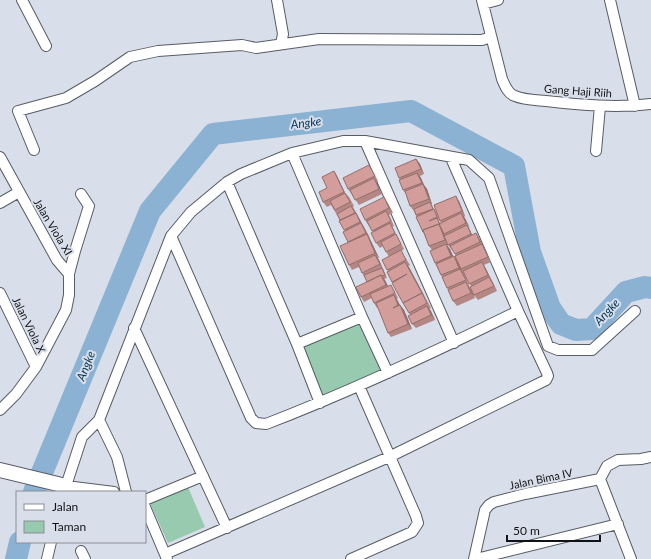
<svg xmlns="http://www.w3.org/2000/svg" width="651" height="559" viewBox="0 0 651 559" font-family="Lato,sans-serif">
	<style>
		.green { fill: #98cab0 }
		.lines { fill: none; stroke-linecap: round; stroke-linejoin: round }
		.river { stroke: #8bb2d3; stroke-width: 22 }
		.street-casing { stroke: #575c65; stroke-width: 12 }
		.secondary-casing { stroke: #575c65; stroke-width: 16 }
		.street { stroke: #fff; stroke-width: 10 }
		.secondary { stroke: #fff; stroke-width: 14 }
		.wall { fill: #b58784 }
		.shaded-wall { fill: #936e6c }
		.building { fill: #d29d9a; stroke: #936e6c }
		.labels { text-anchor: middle; stroke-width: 4; stroke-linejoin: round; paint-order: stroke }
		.street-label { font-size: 11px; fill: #101215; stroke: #d9dfea }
		.water-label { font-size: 12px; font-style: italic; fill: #013454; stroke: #d9dfea }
	</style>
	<rect width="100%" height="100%" fill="#d9dfea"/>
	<path class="green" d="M360 321 382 369 321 398 301 346Z
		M188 487 205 527 168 543 150 503Z"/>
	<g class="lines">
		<path class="river" d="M34 492 150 211 213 134 411 111 514 166 530 252 550 308 561 324 576 330 592 329 626 292 645 287 651 288
			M16 559 20 542"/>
		<defs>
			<path id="street" d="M22 0 46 46
				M277 0 283 34 281 44
				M482 0 502 79C505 86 508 94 515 96 524 100 536 100 546 101 581 105 616 108 651 104
				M610 0 635 106
				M483 4 498 0
				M365 141 454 343
				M34 150 18 111 66 98 95 81 130 57 158 51 242 45 256 48 319 39 482 40 491 37
				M596 151 600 106
				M292 153 362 317 388 373
				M0 157 57 260 69 274
				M227 182 297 344 320 403
				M0 203 19 192
				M171 236 251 418 256 423 266 424C352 391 435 352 518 311
				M0 293 36 367
				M134 328 227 528
				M297 344 362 317
				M0 410 16 394 36 367 66 310 69 295V274L75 251 89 206 81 194
				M600 479 631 559
				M600 479 607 466 618 460 641 459 651 457
				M66 486 114 492
				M64 492 82 437 99 420
				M126 492 117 457 99 420 171 236 191 212 227 182 241 174 292 153 343 141H365L469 160 489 178 548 346 558 350H592L635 311
				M145 500 203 476
				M145 507 167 559
				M81 551 85 559
				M165 554 389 457 546 380 548 376 547 373 518 311 451 158
				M47 559 51 542
				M351 559 412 532 418 523 416 516 359 386
				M474 559 485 510 489 505 494 502 525 494 600 479
				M476 559 618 524"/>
			<path id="secondary" d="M0 470 66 486"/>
		</defs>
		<use href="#street" class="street-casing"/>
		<use href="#secondary" class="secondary-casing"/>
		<use href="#street" class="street"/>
		<use href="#secondary" class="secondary"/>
	</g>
	<path class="wall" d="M416 159 420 164 424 174 420 176 424 185 427 189 432 204H431L434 209 436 212 439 219 438 220 440 223H441L440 221 459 201 465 216 464 217 472 235 476 233 479 238 485 249 491 262 484 265 497 291 478 300 474 295 471 286 461 269 456 256 453 250H452L448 245 447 246 450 249 453 257 454 256 457 261 475 298 457 306 453 301 443 279 435 263 432 250 429 246 414 211 410 206 406 194 403 190 400 180 399 178Z
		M372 170 378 181 376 182 382 194 359 205 348 189Z
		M334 171 337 176 345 193 349 197 354 206 353 207 359 218 370 239 379 258H378L387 278 384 279 388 286 394 290 398 298 397 299 400 305 404 310 412 329 391 337 388 333 378 307 377 308 374 303 372 298 364 302 361 297 367 282 359 267 352 270 349 265V242L343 232 345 231 339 221 340 220 331 205 327 207 323 202 327 188Z
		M384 197 387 202 393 213 389 215 394 226 392 227 404 249 401 251 410 265 408 266 431 308 429 309 435 320 416 328 412 324 410 315 387 272 388 271 382 260 389 257 383 246 380 248 376 243 373 232 365 220Z"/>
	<path class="shaded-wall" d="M416 159 420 164 424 174 421 169Z
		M334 171 337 176 347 197 344 192Z
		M417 173 421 178 424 185 427 189 432 204 429 199 424 187Z
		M374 178 377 183 382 194 379 189Z
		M456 196 459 201 465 216 462 211Z
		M384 197 387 202 393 213 389 208Z
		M351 206 358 216 356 213 359 218 370 238 366 233Z
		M461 213 465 218 470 228 466 223Z
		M439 224 442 229 448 245 445 240Z
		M467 225 470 230 474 239 471 234Z
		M476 233 485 249 491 262 488 257Z
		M367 234 370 239 379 258 375 253Z
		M446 244 450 249 455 260 451 256Z
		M375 255 379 260 387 278 380 264Z
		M454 256 457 261 469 285 466 280 461 271 459 268Z
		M405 262 409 267 425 297 422 293Z
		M482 262 485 267 497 291 488 275Z
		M381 275 385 280 390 290 386 285Z
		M466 282 469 287 475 298 471 293Z
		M394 295 397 300 402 309 398 305Z
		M400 305 404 310 412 329 408 324Z
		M427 306 431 311 435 320 431 315Z"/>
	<path class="building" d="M416 159 421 169 399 178 395 168Z
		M369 165 375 176 348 189 343 178Z
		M334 171 344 192 323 202 319 192 327 188 322 177Z
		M417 173 422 183 403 190 399 180Z
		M374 178 379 189 355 200 350 190Z
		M423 184 429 199 410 206 405 191Z
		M345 193 350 202 335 210 330 201Z
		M456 196 462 211 440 221 434 205Z
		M384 197 389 208 365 220 360 209Z
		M430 202 433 209 416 215 414 209Z
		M351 206 355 213 340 220 337 214Z
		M434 209 437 217 429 221 437 218 440 225H439V224L423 230V232L416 217Z
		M386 211 391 221 372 231 367 221Z
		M356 213 360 222 344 230 339 221Z
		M461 213 466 223 444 234 439 224Z
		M361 223 366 233 348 242 343 232Z
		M390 223 395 233 376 243 371 233Z
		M439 224 445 240 429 246 423 230Z
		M467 225 471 234 448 245 444 236Z
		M476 233 480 242 455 254 450 246Z
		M367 234 375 253 349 265 340 246Z
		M396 234 401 244 386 252 381 242Z
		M446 244 451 256 435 263 430 251Z
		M482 244 488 257 461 269 455 256Z
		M401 250 406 260 387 270 382 260Z
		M375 255 380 264 362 273 358 263Z
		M454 256 459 268 441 275 436 264Z
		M405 262 422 293 403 303 392 283 407 274 392 282 387 272Z
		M482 262 488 275 469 284 463 271Z
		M382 268 385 275 382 276 381 275 367 282 364 275Z
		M460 269 466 280 447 288 442 277Z
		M381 275 386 285 361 297 356 287Z
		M489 277 494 286 474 295 470 287Z
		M466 282 471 293 453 301 448 290Z
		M391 285 395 293 374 303 370 294Z
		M422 293 427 303 409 313 403 303Z
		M394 295 398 305 393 308 400 305 408 324 388 333 376 303Z
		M427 306 431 315 412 324 408 316Z"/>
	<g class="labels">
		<g class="street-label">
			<text transform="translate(578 91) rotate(4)" y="4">Gang Haji Riih</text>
			<text transform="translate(53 227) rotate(59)" y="4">Jalan Viola XI</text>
			<text transform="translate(29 325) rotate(64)" y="4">Jalan Viola X</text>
			<text transform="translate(541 479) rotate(-12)" y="4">Jalan Bima IV</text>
		</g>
		<g class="water-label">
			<text transform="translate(306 123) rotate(-7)" y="4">Angke</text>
			<text transform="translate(607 312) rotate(-47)" y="4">Angke</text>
			<text transform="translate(86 366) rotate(-68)" y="4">Angke</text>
		</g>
	</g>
	<rect x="16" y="491" width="130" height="52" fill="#d9dfea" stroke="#898d95"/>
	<rect x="24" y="504" width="20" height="6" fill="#ffffff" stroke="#898d95"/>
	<text x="52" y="511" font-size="12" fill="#101215">Jalan</text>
	<rect x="24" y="521" width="20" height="12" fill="#98cab0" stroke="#898d95"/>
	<text x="52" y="531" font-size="12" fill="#101215">Taman</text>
	<path d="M507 535v6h93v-6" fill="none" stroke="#101215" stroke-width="2"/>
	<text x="513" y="535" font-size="12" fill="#101215" stroke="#d9dfea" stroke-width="3" paint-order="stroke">50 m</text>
</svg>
